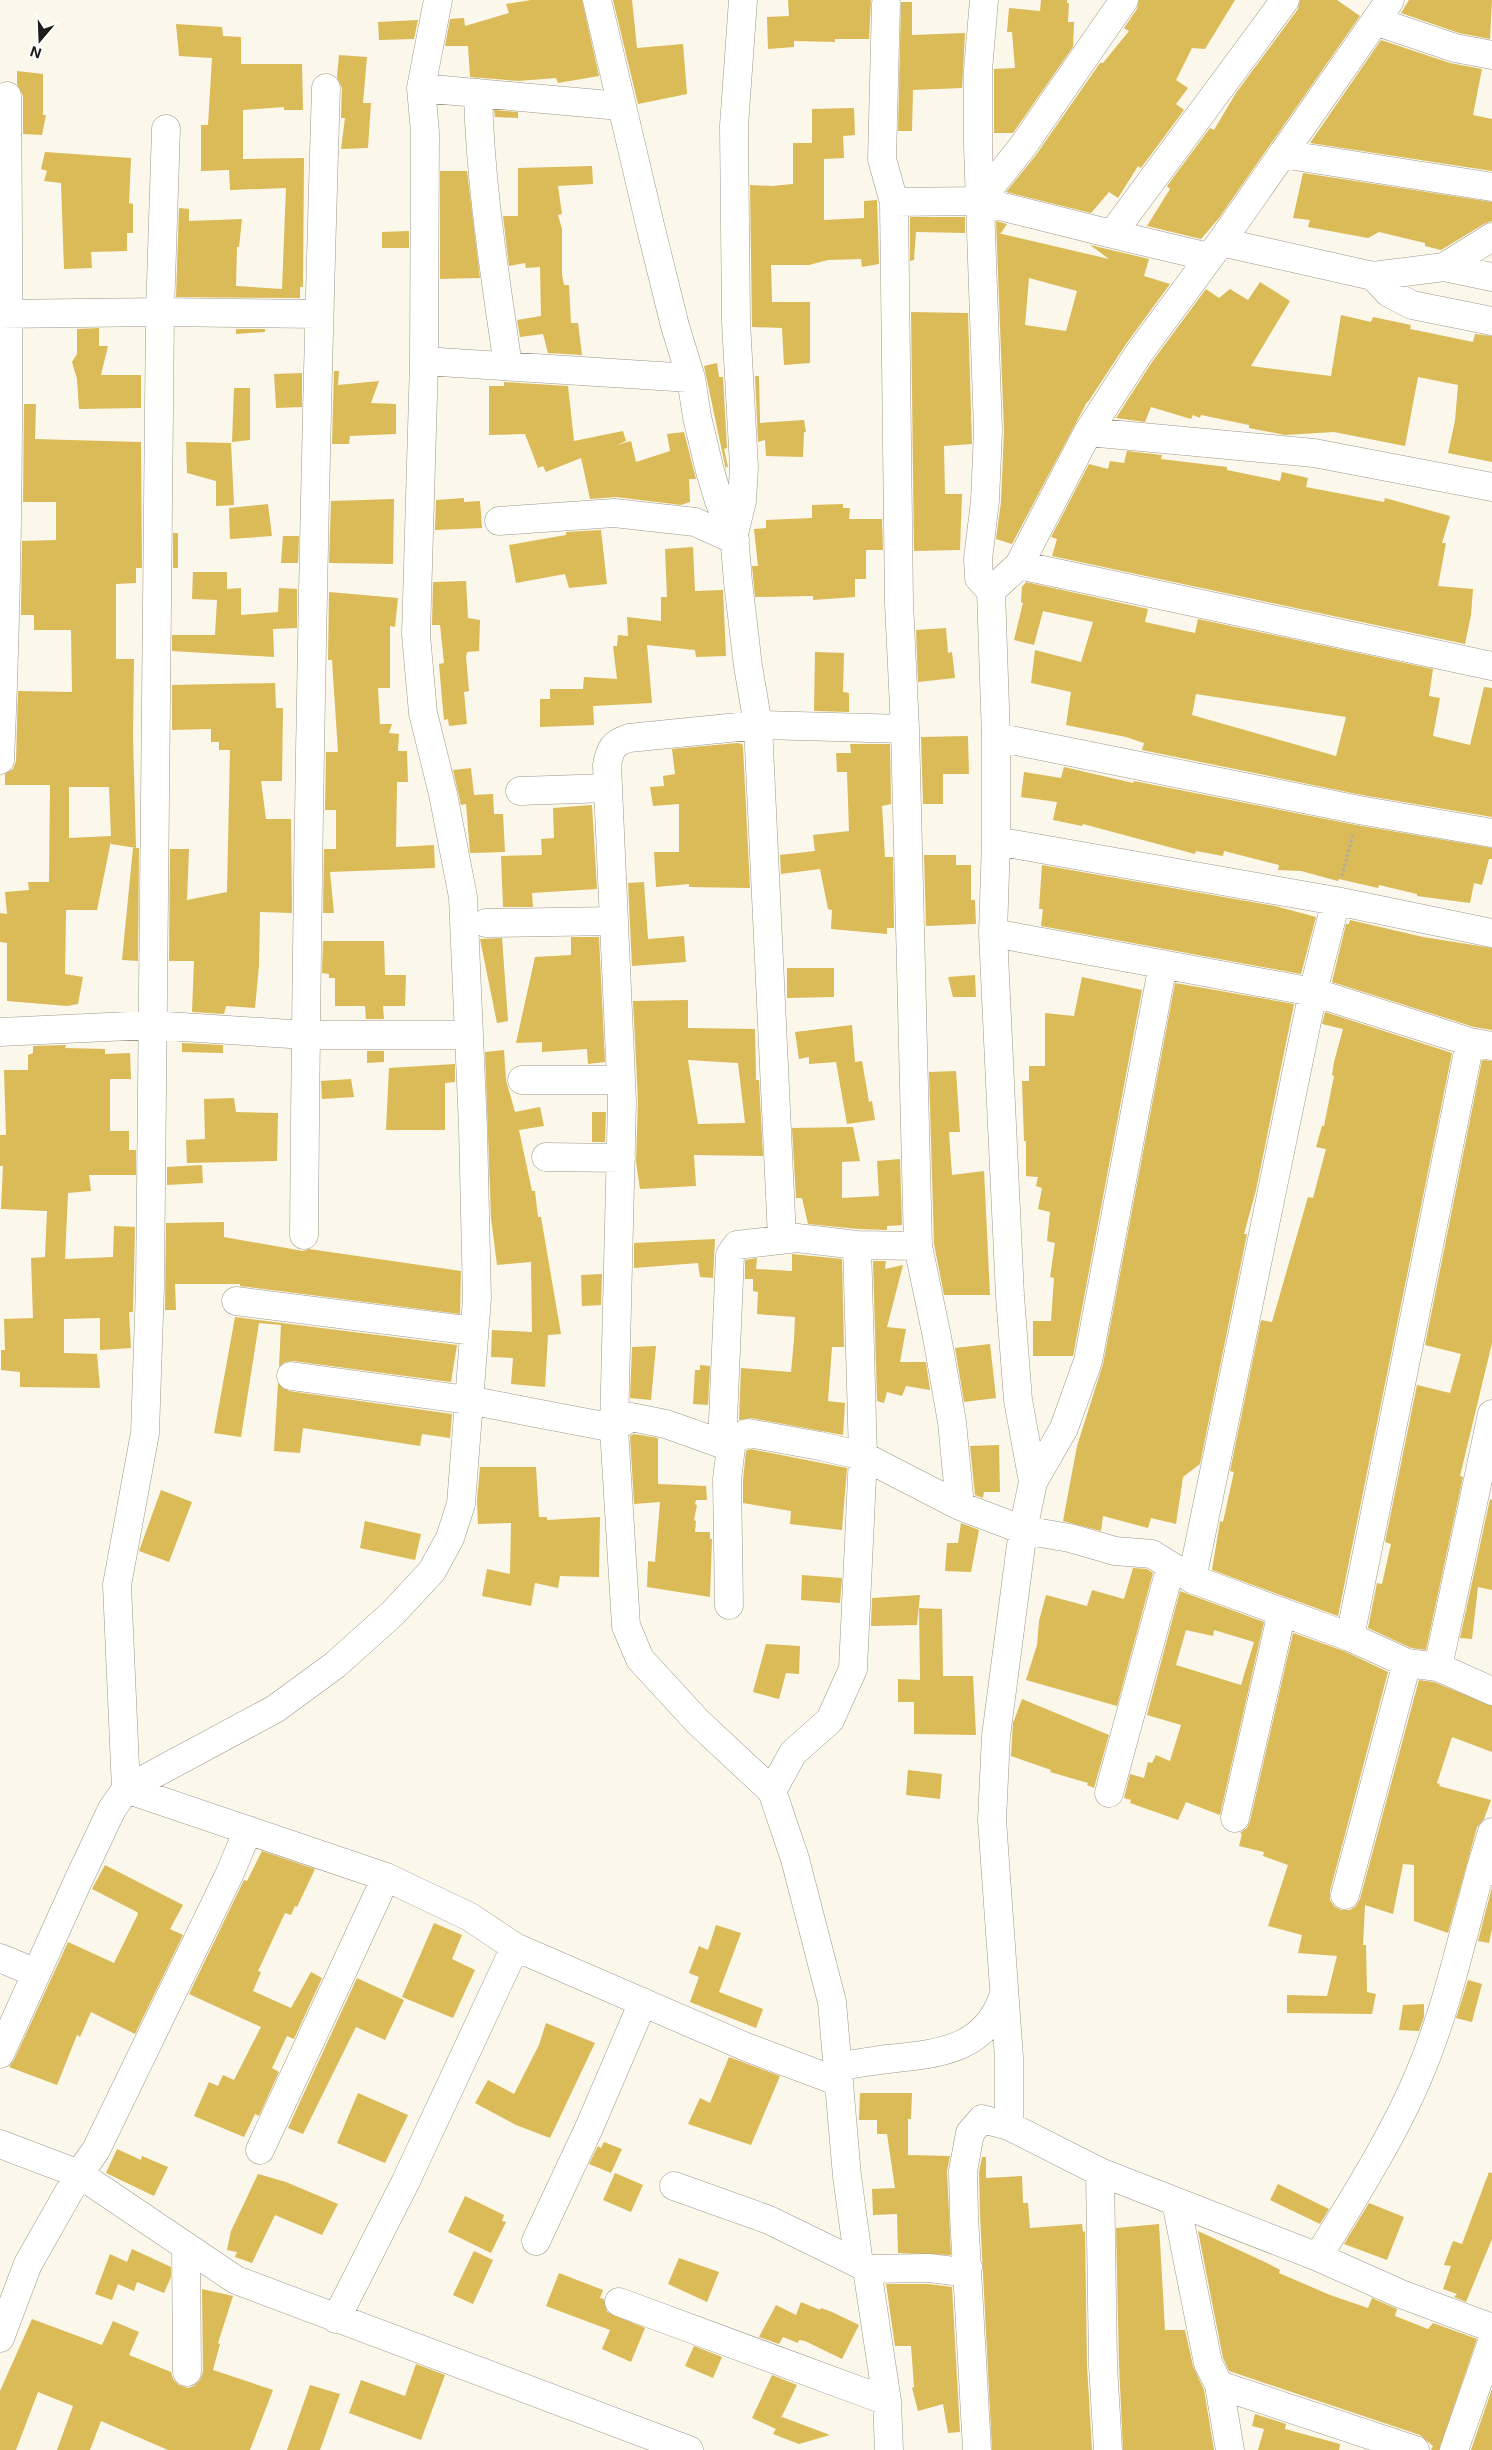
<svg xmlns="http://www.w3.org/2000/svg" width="1492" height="2450" viewBox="0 0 1492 2450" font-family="Inter,sans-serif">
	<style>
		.building { fill: #dbba58; fill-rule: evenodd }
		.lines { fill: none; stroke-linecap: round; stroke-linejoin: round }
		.minor-casing { stroke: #9c988d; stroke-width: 29 }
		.path { stroke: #afaca2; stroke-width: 3; stroke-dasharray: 2.5 2.5; stroke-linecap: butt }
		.minor { stroke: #fff; stroke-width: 28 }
	</style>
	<rect width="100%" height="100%" fill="#fbf7ea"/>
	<path class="building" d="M531 0H582L599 76 558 83 556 78 518 81 470 77 468 46H445L450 19 464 18 465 26 509 13 506 4Z
		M613 0H632L637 48 683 44 687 94 638 104Z
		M788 0H871L869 39H835V42L794 41V47L768 49 767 17 789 16Z
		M1041 0H1067V3H1069L1068 22H1074L1073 47 1013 133H994V69L1015 68 1012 32H1007L1009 8 1040 11Z
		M1139 0H1235L1205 49 1192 48 1176 80 1188 88 1176 104 1184 110 1141 168 1138 166 1118 198 1109 192 1091 213 1006 192 1036 155 1100 63H1103L1129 31 1124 28 1137 9Z
		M1300 0H1337L1360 16 1219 218 1201 239 1147 226 1170 189 1167 186 1210 128 1214 130 1236 93 1298 9Z
		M1409 0H1492L1490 39 1459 33 1401 13Z
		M901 2H912V35L965 33 962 88 913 90 912 131H898Z
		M418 20 414 39 379 40 378 22Z
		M176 24 222 27 223 36 241 37V64H302L303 110H284V107L243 110V159L304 158 303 287H300V298L176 297 179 208 189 209V221L242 219 239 247H237L236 286 282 289 286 188 230 190 229 170 201 171V125H208L212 58 179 56Z
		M1381 40 1450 63 1482 69 1473 115 1492 119V171L1310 143Z
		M339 55 367 57 363 103H371L368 148 341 149 345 118H341L342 88 337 77Z
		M17 71 43 74V115H46L42 135 23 134V96L17 84Z
		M854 108 855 135 843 136 844 158 824 159V220L864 218V201L877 200 879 264 862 267 861 259 828 260 809 265H771L772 302H810V363L784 365 782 328 752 327 750 185 772 186 793 184V143H812V109Z
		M494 110 518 112V118L495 117Z
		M45 152 131 158 129 203 133 204V233H127V251L91 252 92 268 64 269 61 183 44 181 47 171 41 169Z
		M592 166 593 184 558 186 562 214 558 215 562 229V275L564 285H569L571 323H578L582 355 548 353 543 334 520 337 517 320 541 316 540 267 526 268 525 263 509 266 503 216H518V168Z
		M440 171H467L480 278 440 279Z
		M1303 173 1492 202V221L1484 224 1441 250 1425 246V243L1379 232 1368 238 1308 227 1310 220 1293 218Z
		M910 217H965V233L916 232 914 260 910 261Z
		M996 221 1007 224 1001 233H998L1109 259 1090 245 1149 259 1144 276 1170 284 1126 344 1088 402H1087L1012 544 996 539 1001 502 1004 431ZM1029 278 1077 291 1066 331 1025 325Z
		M409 231V248H382V232Z
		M1260 282 1290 301 1251 366 1331 376 1341 315 1371 322 1373 317 1411 325 1410 329 1425 332 1473 342 1475 334 1492 336V462L1448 453 1455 421 1458 385 1418 377 1405 446 1334 432 1285 435 1249 428V425L1201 415 1200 418 1193 415 1191 419 1151 407 1145 422 1116 418 1152 362 1206 289 1219 298 1230 289 1248 300Z
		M911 312 968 313 972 444 944 446 945 494H962L960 550 914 551Z
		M99 328V346H108L101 375H141V408L79 409 77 379 72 362 77 354V329Z
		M236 329H265V332L236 334Z
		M717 363 719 377H723L727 448 724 449 728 467H726V470L704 366Z
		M334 371H339L338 385 379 381 371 403 396 404V434L350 436 349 444H332Z
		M302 373V407L276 408 274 374Z
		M755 376H759L760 423 804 420 806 432H804L803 457 766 456 765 440 758 442Z
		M504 382 568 386 574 441 623 431 626 441 617 445 631 441 636 462 670 451 667 434 684 432 696 479H689L690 502 681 505 616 497 590 499 581 458 546 472 543 466 538 468 525 434 489 435V386H504Z
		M234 388H250V440L232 442Z
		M24 404H36L35 439 141 442 142 568H136V583L116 584V659H134L133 737 136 848 111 844V841L97 910H66L65 974 83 977 78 1004 67 1006 7 1001V943L0 942V913L7 914 5 892 29 890 28 882H49L50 785H5V774L13 769 16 761 18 691 72 692 71 630H34V615H21L22 541 56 540V502H23ZM69 787H109L111 836 69 838Z
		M186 442 231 443 234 505 216 506V481L187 473Z
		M1127 451 1162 455 1161 459 1227 467V470L1280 481 1282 472 1308 478 1306 487 1384 502 1385 498 1450 516 1442 543H1446L1438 586 1473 589 1471 615 1465 644 1052 556 1057 539 1051 537 1089 464 1108 469 1110 461 1124 463Z
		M464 498V502L480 501 482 528 435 530 436 500Z
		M394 499 393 564 329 563 331 501Z
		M268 504 272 536 230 539 229 508Z
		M843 504V508H850L849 519H882L883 550H866V579H855V597L813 600V596L755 597 752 566H758L754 529 766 528V520L812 518V505Z
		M601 530 607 584 569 588 565 574 516 583 509 545 566 535V532Z
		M173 533H178V568H173Z
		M283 536H299L298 563H281Z
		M693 547 695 591 723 590 726 656 696 657 695 650 647 645 652 703 593 706 594 725 540 727V699H550V689H583L584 677 617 679 613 646H617L618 635 628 636 627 617 661 621V597H667L665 549Z
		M193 572H227V589L241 588V615L278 612 279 588 297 589V628L273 629 274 657 172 651V635H215L217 600 192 599Z
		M466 581 468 618 480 620 479 651 467 652 466 657 469 691 464 692 467 724 449 726 448 719 444 720 442 699 439 664 444 663 440 625H432L433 582Z
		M1026 582 1148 609 1145 622 1195 633 1198 619 1433 669 1429 696 1440 698 1433 736 1470 745 1484 687 1492 688V817L1362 795 1142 750 1144 743 1126 737 1066 725 1071 692 1031 683 1035 650 1081 662 1093 622 1043 611 1034 645 1014 640 1023 603 1021 602 1022 587ZM1196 694 1346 717 1336 756 1192 715Z
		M329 592 398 598 395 627 390 626V688H378L380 724H392L389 733 399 734 398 751H407L408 782H397L396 847 434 845 435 868 330 872 334 913H323L324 849H336V810H325L326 752H338L332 660H328Z
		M946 628 948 653 952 652 955 678 918 682 916 630Z
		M815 652 844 653 843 692 849 693V712L814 711Z
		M275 683 276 708H283L282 781H261L266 819H291L292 913 260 912 259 965 255 1008 226 1006 224 1014 192 1012 194 961H169L170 849H189L187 900 227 892 230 750H219V742H211V729L172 730V685Z
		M968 736 969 774H943V804H923L921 737Z
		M737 743 742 744 743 747 750 888 689 887V884L656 887 654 852H679V804L653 806 650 787 664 786 663 776 675 774 672 749Z
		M850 744H890L891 804 882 806 885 857H893L894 928H887V934L831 929 832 910 828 909 820 869 781 874 780 855 815 851 813 835 849 831 847 772H837L836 753H851Z
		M1064 767 1133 783 1134 781 1356 825 1492 848V859H1489L1482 885 1474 883 1470 903 1417 896V894L1379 885 1378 888 1339 879 1338 881 1301 871 1278 870 1279 865 1224 851 1223 856 1196 851 1195 854 1083 824 1082 826 1053 820 1057 802 1021 797 1024 772 1061 778Z
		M471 768 474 795 493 794 494 814H503L505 852 470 853 466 804 461 805 453 770Z
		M592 805 597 889 532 893 533 907H503L501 856 542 855 541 839 554 838 553 808Z
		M133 848H139L138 961 122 960Z
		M924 855H956V865H971V900H975L976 924 926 926Z
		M1042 865 1275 906 1316 917 1301 974 1041 926 1043 909H1039Z
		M644 882 648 939 684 936 686 962 632 966 628 883Z
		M1350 920 1423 937 1492 948V1030L1474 1027 1332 982 1346 924H1349Z
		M571 937H599L605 1062 588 1064 587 1049 542 1052V1042L516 1043 535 957 571 955Z
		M502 938 508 1021 497 1023 480 939Z
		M323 941H384L385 975H406L405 1006H383L384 1019H366L365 1006H335V978H329V974L322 973Z
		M787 968H834V997L787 998Z
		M975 975 976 997H953L948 977Z
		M1082 977 1142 990 1073 1356H1033V1321H1051L1054 1278 1050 1277 1055 1243 1047 1241 1050 1212 1038 1209 1042 1188 1036 1186 1038 1177 1026 1176V1141H1024L1022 1081H1029V1066H1045V1013L1074 1016Z
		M1175 983 1294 1004 1256 1190 1244 1234H1247L1200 1464 1183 1477 1176 1524 1151 1518 1148 1528 1103 1516 1101 1531 1063 1521 1077 1446 1103 1364Z
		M688 1000V1028L755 1029 756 1080H759L763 1156 694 1155 696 1186 640 1189 636 1162 638 1101 633 1001ZM688 1060 738 1063 745 1123 698 1124Z
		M1325 1012 1452 1053 1338 1616 1212 1570 1220 1521 1223 1522 1234 1472 1230 1471 1261 1320 1272 1322 1308 1197 1313 1198 1326 1149 1316 1147 1322 1126H1324L1334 1076 1332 1075 1334 1062 1343 1029 1322 1024Z
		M852 1025 855 1062 862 1061 869 1102 872 1101 875 1120 847 1124 836 1062 809 1064V1057L799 1059 795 1032Z
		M182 1043 223 1045V1053L182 1052Z
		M66 1045 65 1048 105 1049V1054L130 1053 131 1079H110V1131H129V1150H136V1175H89L91 1191 68 1193 65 1259 113 1257 114 1226 135 1227 133 1312H129L131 1348 100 1350V1318L64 1319V1353L97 1354 100 1388 20 1387V1372L1 1370V1350H5L4 1319 33 1318 31 1258 45 1257 47 1211 1 1209 3 1166H0V1135H6L4 1070H28V1055L33 1053V1046Z
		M504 1050 506 1080 515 1112 540 1107 544 1126 519 1130 532 1191H535L538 1217H541L561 1334 548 1335 545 1387 511 1384 513 1358 491 1357 492 1330 532 1332 531 1262 497 1265 491 1218 485 1052Z
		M367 1051H384V1062L367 1063Z
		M1482 1060 1492 1061V1343L1460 1476 1463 1477 1426 1650 1411 1648 1368 1628 1377 1583 1382 1584 1391 1544 1385 1542 1417 1385 1450 1393 1461 1354 1425 1345Z
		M455 1064V1082L445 1083V1130H386L389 1068Z
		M956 1071 960 1132H949L952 1175 984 1171 990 1295H944L934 1244 929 1072Z
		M351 1079 354 1097 322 1099 321 1081Z
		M234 1098 236 1112 278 1113 277 1161 187 1163 186 1140 205 1139 204 1099Z
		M592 1112H606L605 1142H592Z
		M853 1127 860 1161 842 1162V1198L879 1196 877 1161 900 1159 902 1225 887 1226V1230L858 1229 808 1224 802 1198H796L792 1128Z
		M202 1165 203 1183 167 1185V1167Z
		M224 1222V1237L303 1251 309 1249 461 1271 460 1314 240 1286V1284H175L176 1310H165L166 1223Z
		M715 1239 713 1278 700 1277 698 1263 634 1268V1243Z
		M792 1254 842 1259 844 1347H832L828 1401 845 1403 843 1435 751 1418 739 1420 741 1368 791 1372 794 1339 795 1317 757 1314 758 1292 753 1291V1279H745V1260L757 1258 756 1269 792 1271Z
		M873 1261H886L885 1269 903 1265 887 1327 906 1329 900 1362H926L930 1390 906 1386 902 1396 887 1392 884 1403 877 1401Z
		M602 1274 601 1305 582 1306 581 1275Z
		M235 1317 457 1345 451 1382 293 1361 285 1362 279 1367 281 1325 259 1323 241 1437 214 1433Z
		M990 1344 996 1398 964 1402 955 1348Z
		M656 1346 651 1400 630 1398 632 1347Z
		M700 1365 710 1366 708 1405 693 1404 695 1370H700Z
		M278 1383 289 1391 452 1414 450 1438 422 1434 420 1446 303 1428 300 1453 274 1451Z
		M634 1434 658 1438V1484L706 1486 707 1500H696L695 1504 697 1505 694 1520 696 1521 695 1532H710V1539H712L710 1597 647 1587 648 1561 655 1562 660 1502 634 1504 630 1436Z
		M999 1445 1000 1492H984L983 1498 975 1495 970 1446Z
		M750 1449 847 1468 842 1530 790 1524 791 1511 743 1503V1480L746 1451Z
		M480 1467H536L539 1517H547V1520L600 1517 599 1577 560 1576 558 1588 535 1583 531 1606 482 1596 487 1569 510 1574 511 1523 478 1524 477 1501Z
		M161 1490 192 1502 169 1562 139 1551Z
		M1490 1499 1492 1500V1590L1478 1587 1472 1639 1460 1638Z
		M365 1521 421 1534 415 1560 360 1548Z
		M961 1523 979 1530 971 1572 945 1571 947 1543H958Z
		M1133 1568 1147 1569 1153 1573 1117 1706 1026 1680 1037 1645 1039 1621 1046 1595 1087 1606 1092 1590 1124 1599Z
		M802 1575 842 1578 840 1603 801 1600Z
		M1180 1591 1264 1622 1220 1815 1186 1802 1178 1820 1130 1803 1131 1800 1124 1798 1130 1774 1144 1778 1148 1762 1152 1763 1156 1755 1170 1761 1181 1725 1147 1715ZM1186 1630 1213 1636 1214 1630 1254 1642 1241 1685 1176 1665Z
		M920 1595 917 1625 871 1626 872 1598Z
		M919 1608 942 1609 943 1676H973L976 1735 914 1734V1702H898V1679L920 1680Z
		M1293 1633 1344 1651 1388 1672 1330 1891V1900L1334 1906 1341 1910H1350L1356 1906 1360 1899 1419 1680 1434 1682 1492 1706V1752L1452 1737 1437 1783 1440 1784 1439 1786 1491 1800 1484 1819 1477 1827 1448 1933 1414 1921V1865L1403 1864 1393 1914 1365 1905 1363 1945H1366L1367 1992 1376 1994 1372 2014 1287 2013V1995L1327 1996 1337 1956 1298 1953 1302 1935 1268 1926 1288 1865 1263 1856 1264 1852 1239 1846 1242 1834 1240 1833 1247 1828 1250 1821Z
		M766 1644 800 1646 799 1674 786 1673 779 1699 753 1692Z
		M1022 1699 1109 1735 1094 1788 1087 1785 1088 1783 1050 1772 1051 1770 1011 1756 1013 1723Z
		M908 1770 942 1774 940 1799 906 1795Z
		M262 1851 315 1869 297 1907 295 1906 291 1915 285 1913 258 1971 261 1972 253 1991 291 2008 311 1972 322 1978 294 2039 287 2036 272 2068 279 2072 259 2116 255 2114 244 2137 194 2116 209 2082 218 2086 223 2075 234 2080 261 2027 189 1994 244 1880 247 1881Z
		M105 1865 183 1905 170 1929 183 1935 135 2034 91 2012 80 2037 77 2035 57 2085 9 2067 14 2060 68 1942 114 1963 138 1914 137 1912 92 1889Z
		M1492 1887V1929L1489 1943 1478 1941Z
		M434 1923 462 1935 452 1959 475 1970 453 2018 402 1997Z
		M716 1925 741 1933 719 1992 763 2009 756 2028 690 2002 699 1977 689 1973 699 1946 708 1950Z
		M357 1978 404 2000 385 2040 356 2027 303 2134 288 2128Z
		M1468 1980 1482 1984 1472 2022 1456 2018Z
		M1424 2004V2017L1419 2031 1399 2030 1403 2005Z
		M546 2023 595 2043 550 2138 516 2125 475 2103 488 2080 514 2094 539 2045Z
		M729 2057 780 2076 751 2145 688 2124 700 2098 710 2103Z
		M358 2093 408 2115 385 2163 337 2143Z
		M860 2093H912L911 2119H908V2155L950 2156 947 2171 951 2255 898 2253 897 2214 873 2215 872 2189 895 2188 887 2134H877V2120H859Z
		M604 2142 622 2149 611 2173 589 2164 598 2146 601 2148Z
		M117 2149 141 2160 142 2156 168 2167 154 2196 106 2173Z
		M982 2157H986V2178L1022 2176 1023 2203H1028L1030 2228 1082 2224 1083 2232 1085 2231 1087 2365 1092 2450H992L980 2215 979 2172Z
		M1489 2172 1492 2173V2239L1466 2302 1454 2297 1457 2294 1443 2289 1451 2266 1444 2265 1453 2241 1462 2244Z
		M615 2173 643 2185 631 2212 603 2200Z
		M258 2174 286 2182 338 2204 322 2235 275 2215 252 2263 235 2257 237 2252 227 2250 231 2231Z
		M1278 2184 1329 2209 1320 2224 1270 2200Z
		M465 2196 504 2215 502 2221 506 2222 491 2253 448 2232Z
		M1369 2203 1404 2217 1387 2260 1344 2244Z
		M1159 2224 1165 2330H1185L1193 2366 1204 2390 1214 2450H1123L1119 2364 1116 2228Z
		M1198 2231 1269 2264 1280 2270 1279 2273 1330 2295 1368 2308 1372 2298 1397 2309 1395 2316 1428 2329 1433 2323 1477 2339 1439 2450H1431L1433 2446 1420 2435 1229 2371 1223 2358Z
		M132 2249 171 2267V2277L164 2293 137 2282 134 2291 118 2284 112 2300 95 2294 110 2254 127 2262Z
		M474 2251 493 2260 473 2304 453 2295Z
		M679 2258 719 2272 707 2302 668 2284Z
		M559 2273 603 2290 600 2298 604 2299 607 2312 645 2328 631 2362 602 2349 610 2330 546 2306Z
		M886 2284H928L952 2287 960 2432 948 2433 943 2404 918 2411 912 2388 914 2387 911 2346H895Z
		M202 2289 233 2296 218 2343 220 2344 213 2370 273 2390 250 2450H168L101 2421 90 2450H57L73 2406 38 2392 16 2450H0V2391L32 2319 102 2345 113 2321 139 2332 129 2355 171 2372 173 2379 179 2385 188 2388 194 2386 200 2380 203 2372Z
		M801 2302 820 2310 821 2308 832 2312 859 2325 842 2359 805 2341 799 2340 798 2343 783 2337 779 2344 759 2337 776 2305 796 2315Z
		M694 2346 722 2357 713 2378 685 2366Z
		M416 2364 445 2375 421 2440 349 2413 361 2380 405 2396Z
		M772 2375 797 2385 780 2420 782 2417 830 2435 799 2444 773 2434 776 2429 752 2418Z
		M310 2385 340 2394 320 2450H287Z
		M1492 2389V2450H1471Z
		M1255 2414 1286 2424 1285 2429 1340 2444 1339 2450H1258L1264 2429 1252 2426Z"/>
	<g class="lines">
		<defs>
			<path id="minor" d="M597 0 650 225 675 326 691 378 697 417 710 471 719 501 734 534
				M743 0 734 126 736 322 744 467 742 501 734 534 738 582 748 666 758 725 782 1238
				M984 0 978 70V146L988 430 985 501 978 559 979 578 991 591 996 737V841L993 933 1010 1296 1018 1400 1033 1482 1023 1530 996 1736 992 1820 1009 2058V2126L1100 2172 1103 2365 1108 2450
				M886 4 882 159 894 202 899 603 905 729 918 1246 937 1337 952 1422 960 1506
				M1375 21 1455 48 1492 55
				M421 88 621 106
				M478 93C480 185 495 275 508 366
				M166 129 160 312 150 1285 145 1433 117 1585 126 1789 386 1877 470 1917 515 1947 746 2047 839 2082
				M1282 154 1492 187
				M979 201 1023 146 1124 0
				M894 202 979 201 1112 234 1285 0
				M1112 234 1209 257
				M1221 242 1373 276 1444 267 1492 277
				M1444 267 1492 237
				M1373 276 1389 293 1412 305 1492 321
				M0 314 160 312 319 314
				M424 361 691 378
				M1088 432 1314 453 1492 487
				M499 521 614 513 695 522 735 540
				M1019 565 1492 666
				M991 591 1019 565 1088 432 1139 353 1221 242 1390 0
				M996 737 1359 810 1492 833
				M0 760C10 539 9 317 7 96
				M520 791 608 788
				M996 841 1336 901 1492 933
				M486 923 614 921
				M993 933 1313 992 1470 1042 1492 1046
				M0 1032 151 1025 306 1035H469
				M522 1080H621
				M546 1157 621 1158
				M304 1235C307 852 314 470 326 88
				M236 1301 474 1331
				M291 1376 468 1400 614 1428 631 1417 666 1424 722 1444 748 1433 820 1446 863 1456 960 1506 1023 1530 1070 1538 1115 1551 1152 1554 1192 1579 1350 1637 1407 1663 1438 1667 1492 1691
				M722 1444 730 1255 737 1245 797 1238 857 1245 918 1246
				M1033 1482 1064 1428 1088 1361 1163 964
				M1192 1579 1313 992 1336 901
				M729 1605 727 1479 732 1440
				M1350 1637 1470 1042
				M1438 1667 1492 1414
				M772 1791 793 1753 830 1720 853 1669 863 1456 857 1245
				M1109 1793 1171 1566
				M1235 1818 1282 1612
				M1492 1832 1481 1868 1492 1871
				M1345 1895 1407 1663
				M0 1958 36 1973
				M0 2054 78 1881 112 1809 126 1789 275 1709 335 1665 393 1613 432 1571 450 1538 461 1504 477 1298 473 1128 463 897 443 794 423 713 416 635 424 361 425 132 421 88 438 0
				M838 2066C855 2064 871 2061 888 2059 938 2054 987 2050 1004 1994
				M0 2144 79 2174 236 2280 689 2450
				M260 2150 386 1877
				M1100 2172 1318 2257 1401 2294 1492 2328
				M674 2186 769 2220 859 2264
				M1176 2202 1208 2363 1219 2385 1230 2450
				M536 2241 589 2128 643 2002
				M186 2246 187 2372
				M1318 2257C1354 2197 1392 2139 1419 2075 1447 2009 1462 1937 1481 1868
				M867 2269 929 2268 954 2271 968 2267
				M619 2302 887 2401
				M336 2319 406 2181 515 1947
				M0 2338 28 2264 79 2174 96 2150 230 1873 248 1830
				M1219 2385 1415 2450
				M889 2450 887 2401 867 2269 859 2264 847 2176 832 2002 795 1859 772 1791 698 1722 640 1659 626 1626 614 1428 622 1102 607 765C610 749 613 743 629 738L758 725 905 729
				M977 2450 964 2216 963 2171 970 2133 982 2119 1009 2126
				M1454 2450 1492 2342"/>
		</defs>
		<use href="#minor" class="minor-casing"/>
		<path class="path" d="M1342 876 1353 834"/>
		<use href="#minor" class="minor"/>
	</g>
	<g transform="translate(40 40) rotate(199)" stroke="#ffffff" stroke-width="4" paint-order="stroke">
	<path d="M0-4L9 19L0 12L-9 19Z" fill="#1f1d19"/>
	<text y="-8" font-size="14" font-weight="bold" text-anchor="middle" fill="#1f1d19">N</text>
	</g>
</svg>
